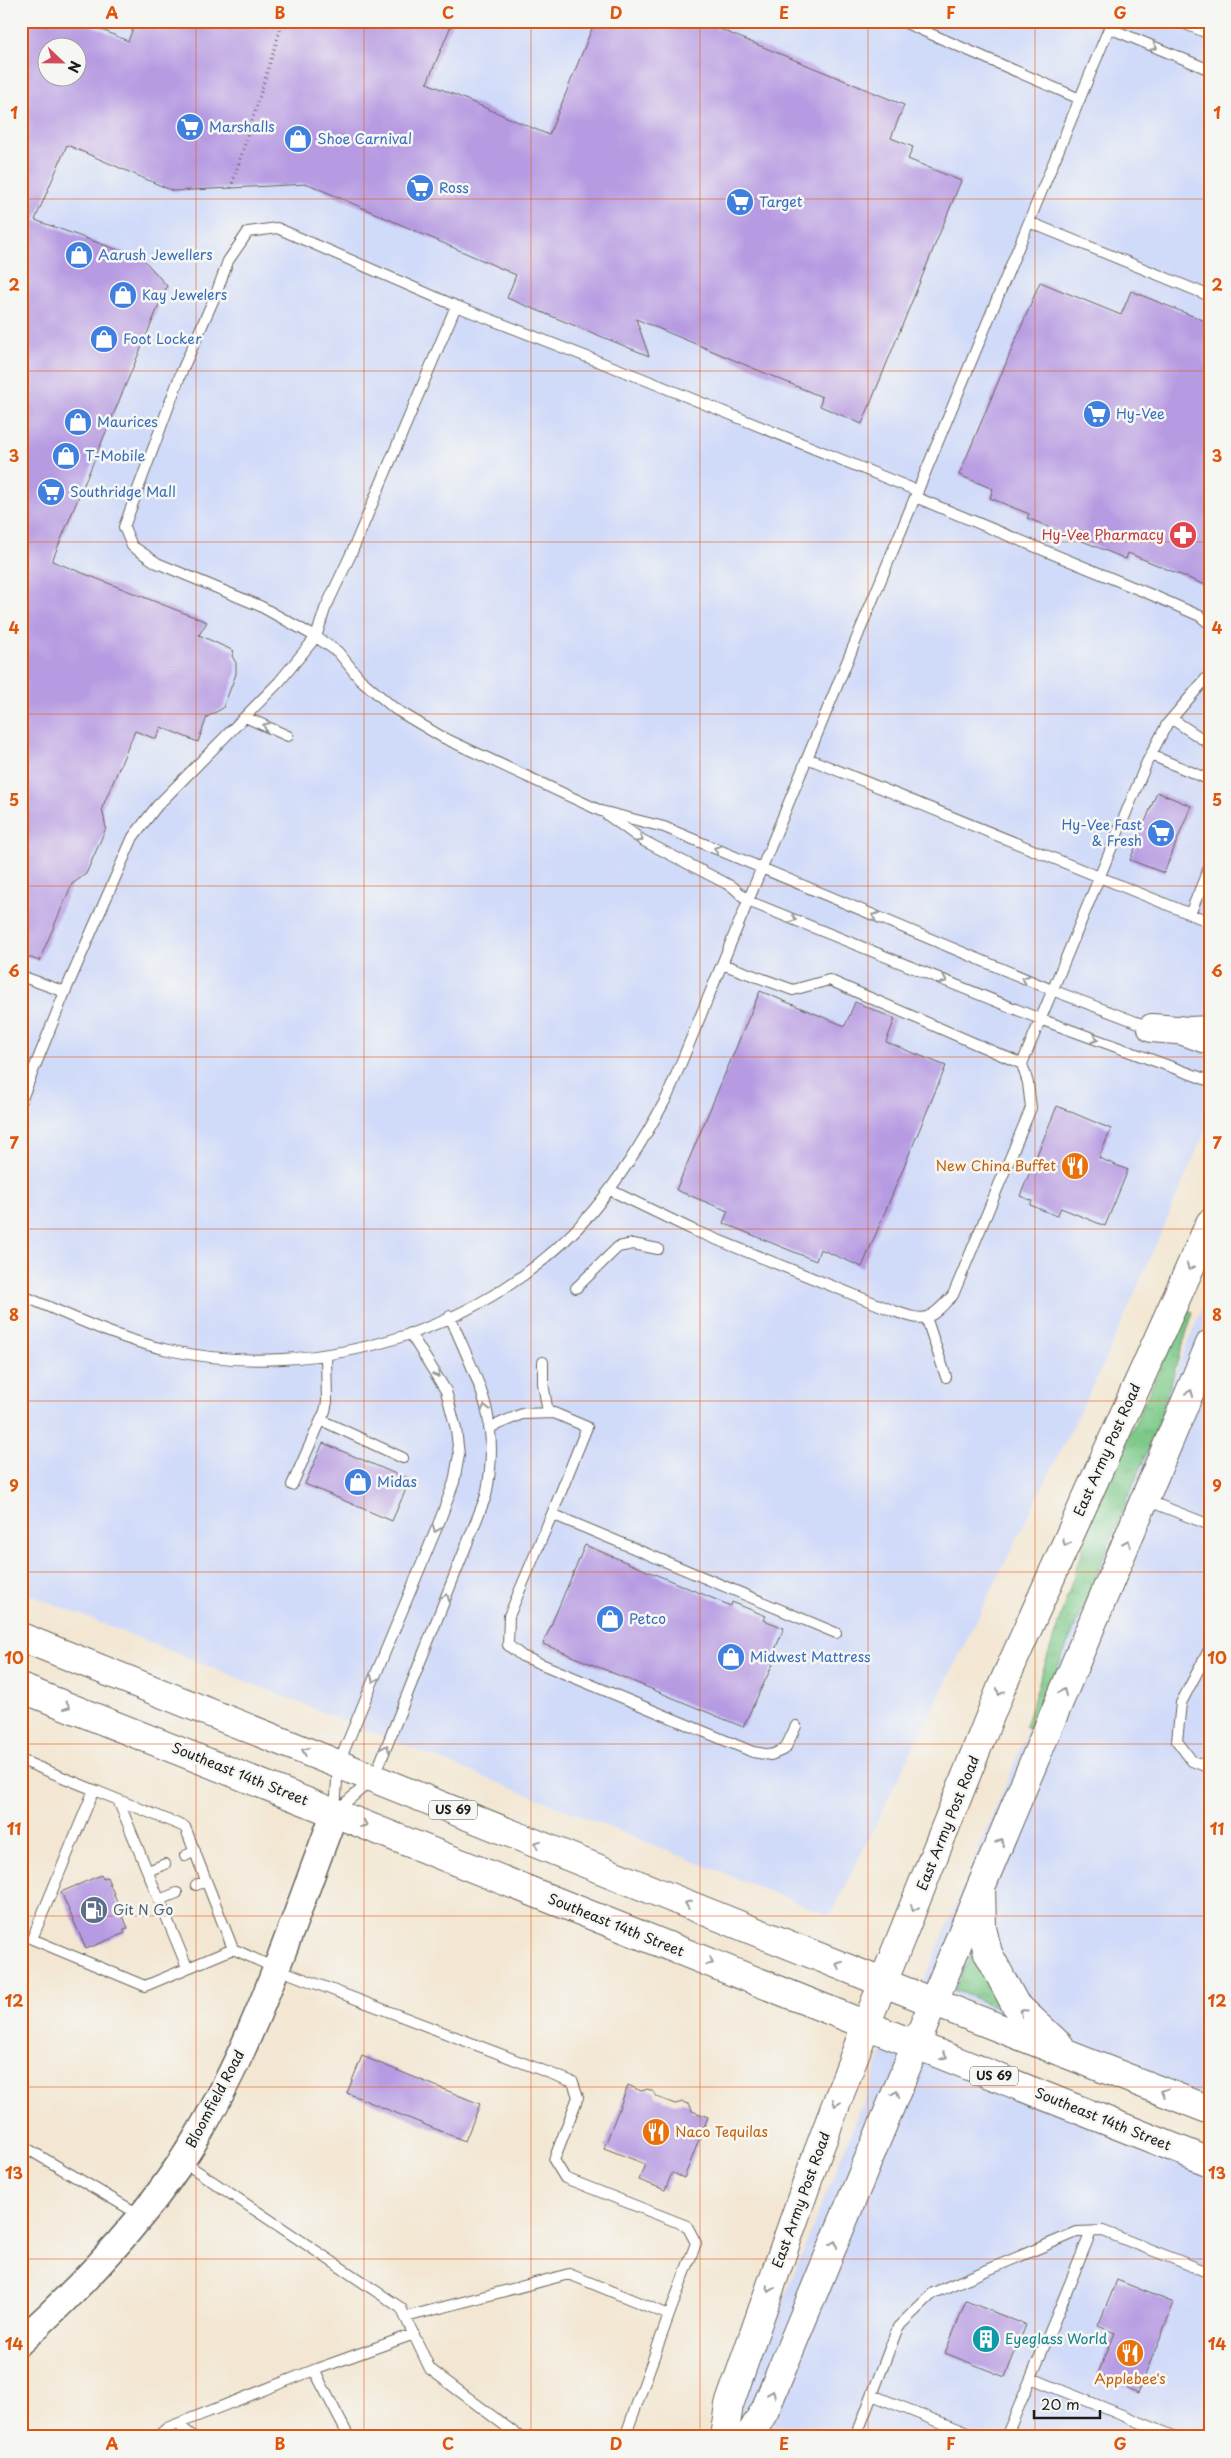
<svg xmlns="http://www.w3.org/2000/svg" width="1231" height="2458" viewBox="0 0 1231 2458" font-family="'Playpen Sans',sans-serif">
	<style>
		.built { fill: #d0daf9; fill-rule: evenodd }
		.grass { fill: url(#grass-tufts); stroke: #4c7252 }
		.building { fill: #b79be2; fill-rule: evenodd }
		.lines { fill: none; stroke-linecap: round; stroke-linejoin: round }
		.service-casing { stroke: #67635c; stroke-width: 12 }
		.tertiary-casing { stroke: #67635c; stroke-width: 29 }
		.secondary-casing { stroke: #67635c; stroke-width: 30 }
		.primary-casing { stroke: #67635c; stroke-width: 30 }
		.path { stroke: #67635c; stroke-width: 3; stroke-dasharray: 1 4; stroke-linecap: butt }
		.service { stroke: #fff; stroke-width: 10 }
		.tertiary { stroke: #fff; stroke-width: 26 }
		.secondary { stroke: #fff; stroke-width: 28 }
		.primary { stroke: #fff; stroke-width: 28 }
		.oneway { stroke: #999 }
		.grid { fill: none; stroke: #de560d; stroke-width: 1; stroke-opacity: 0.55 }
		.labels { text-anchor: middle; stroke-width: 5; stroke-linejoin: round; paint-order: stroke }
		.shield { fill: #f6f6f2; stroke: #5d5d5c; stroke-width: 1 }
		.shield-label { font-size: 12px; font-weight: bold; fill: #1c1c1c }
		.shop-label { font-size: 14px; fill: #366cbe; stroke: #f6f6f2; text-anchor: start }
		.health-label { font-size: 14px; fill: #be3a42; stroke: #f6f6f2; text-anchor: end }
		.food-label { font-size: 14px; fill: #c56008; stroke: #f6f6f2; text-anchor: end }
		.street-label { font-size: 14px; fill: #1c1c1c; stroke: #f6f6f2 }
		.service-label { font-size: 14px; fill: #4e5e75; stroke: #f6f6f2; text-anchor: start }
		.culture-label { font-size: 14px; fill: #0d838f; stroke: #f6f6f2; text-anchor: start }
		.neatline { fill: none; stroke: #de560d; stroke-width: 2 }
		.grid-label { font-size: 16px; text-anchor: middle; font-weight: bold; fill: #de560d }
	</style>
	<defs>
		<pattern id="grass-tufts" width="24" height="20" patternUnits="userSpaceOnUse" patternTransform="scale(1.25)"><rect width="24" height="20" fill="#7bc988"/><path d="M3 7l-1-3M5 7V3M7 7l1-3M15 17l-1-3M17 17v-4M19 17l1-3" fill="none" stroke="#6aac75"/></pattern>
	</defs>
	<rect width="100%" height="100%" fill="#f6f6f2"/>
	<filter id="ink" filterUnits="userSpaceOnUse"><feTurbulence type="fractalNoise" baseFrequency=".02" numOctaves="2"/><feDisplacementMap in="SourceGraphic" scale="10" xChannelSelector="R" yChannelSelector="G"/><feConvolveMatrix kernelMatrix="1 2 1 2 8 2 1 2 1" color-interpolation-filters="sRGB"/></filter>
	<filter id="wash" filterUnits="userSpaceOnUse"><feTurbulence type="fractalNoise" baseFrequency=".0096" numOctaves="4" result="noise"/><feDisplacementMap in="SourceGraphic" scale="20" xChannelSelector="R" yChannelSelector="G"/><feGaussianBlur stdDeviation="1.12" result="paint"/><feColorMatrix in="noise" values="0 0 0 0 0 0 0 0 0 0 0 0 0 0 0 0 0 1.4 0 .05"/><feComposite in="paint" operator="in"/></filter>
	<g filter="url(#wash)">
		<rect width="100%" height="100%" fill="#f3e7d3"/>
		<path class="built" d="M21 21H1210V1120L1107 1357 830 1916 21 1591ZM48 48H78V78H48Z
			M1210 1289V2104L924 1982Z
			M891 2033 1210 2160V2437H728Z"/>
		<path class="grass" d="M1187 1310 1193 1312 1156 1430 1032 1730 1025 1726 1096 1507Z
			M974 1948 999 2008 955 1990Z"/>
		<g id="blocks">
			<path class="building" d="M21 21H81L128 41 136 21H453L427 83 549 135 595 21H700L904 105 891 138 913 147 908 159 961 181 862 424 820 406 822 397 636 319 649 356 507 298 516 275 308 184 173 191 67 145 35 220 143 259 167 286 52 561 207 622 199 635 234 651 232 656 236 663V674L223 708 207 717 198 742 161 727 156 739 135 731 102 808 106 828 86 874 72 884 39 961 21 954ZM48 48H78V78H48Z
				M1040 282 1121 315 1131 291 1210 323V587L1128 553 1126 559 1027 518 1029 514 990 498 993 489 959 475Z
				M1157 792 1191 806 1164 873 1130 860Z
				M760 991 845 1026 855 1002 895 1019 886 1042 946 1066 862 1267 820 1249 816 1261 723 1223 728 1211 676 1190Z
				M1057 1106 1111 1129 1099 1158 1128 1170 1105 1226 1061 1208 1057 1216 1030 1205 1032 1201 1020 1196Z
				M323 1443 410 1480 392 1521 305 1484Z
				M585 1545 731 1606 732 1602 766 1616 764 1620 784 1628 770 1662 773 1664 743 1727 543 1644Z
				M101 1875 103 1879 107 1877 128 1928 124 1929 125 1933 86 1949 61 1892Z
				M362 2056 480 2104 465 2141 347 2093Z
				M628 2085 641 2091 648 2089 654 2092 657 2097 675 2104 683 2102 690 2105 692 2111 708 2117 684 2178 672 2173 665 2190 639 2180 645 2164 604 2148Z
				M1117 2280 1174 2303 1138 2393 1098 2373 1115 2333 1098 2326Z
				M966 2301 1026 2325 1005 2377 945 2353Z"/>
		</g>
	</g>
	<g filter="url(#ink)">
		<use href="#blocks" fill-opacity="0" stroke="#67635c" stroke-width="1"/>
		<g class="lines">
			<defs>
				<path id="service" d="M901 21 1080 99
					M1178 21 1210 34
					M1109 28 1210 70
					M1029 222 1210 296
					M277 228 456 306 351 554 325 609 316 637 260 606 157 563 132 546 124 527 181 373 216 294 228 261 248 232Z
					M456 306 641 378 918 491
					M915 497 1152 595 1200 616 1210 624
					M245 717 288 736
					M1172 719 1210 744
					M1151 755 1210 780
					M807 758 1210 922
					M606 814 642 840 733 887 748 901 1040 1019 1210 1081
					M1200 889 1210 893
					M1190 914 1210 865
					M722 964 793 990 829 980 1022 1064
					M21 976 65 992 133 837 157 806 279 682 316 637 338 652 360 679 395 709 442 737 601 811 664 827 1052 990 1152 1028
					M1182 1040 1210 1050
					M21 1101 65 992
					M610 1190 693 1230 894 1311C927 1323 929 1320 953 1295L1031 1108 1028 1083 1022 1064 1147 762 1167 724 1210 674
					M576 1288 618 1247 633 1244 658 1249
					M21 1295C69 1315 117 1339 168 1350 318 1383 492 1330 592 1212 622 1176 645 1138 667 1097L1112 21
					M926 1317 946 1377
					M543 1362V1383L548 1413
					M321 1420 403 1458
					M489 1428 522 1414 554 1413 587 1427 552 1514 836 1633
					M292 1485 325 1411 327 1402 326 1355
					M1146 1500 1210 1525
					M552 1514 509 1616 508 1645 522 1656 753 1752 771 1755 785 1749 796 1726
					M1210 1648 1181 1703 1177 1741 1192 1761 1210 1768
					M21 1760 94 1790
					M118 1800 187 1967
					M335 1811 338 1765 440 1520 454 1482 459 1455 456 1429 446 1391 410 1333
					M336 1811 374 1778 486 1496C492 1467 493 1436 486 1407 479 1378 461 1344 450 1316
					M185 1856 195 1851
					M148 1871 165 1864
					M196 1885 206 1881
					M159 1900 177 1893
					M233 1949 185 1827 94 1790 32 1939 145 1986 233 1949 275 1968 573 2082 578 2097 554 2160 565 2178 687 2226 696 2243 669 2315
					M21 2145 140 2215
					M182 2161 401 2308 430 2369 520 2437
					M406 2317 569 2274 669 2315 625 2437
					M1031 2378 1091 2232
					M872 2395 977 2437
					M177 2424 194 2437
					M157 2437 167 2428 314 2370
					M349 2437 314 2370 414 2334
					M856 2437 898 2327 933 2293 1077 2232 1103 2231 1210 2273
					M1006 2437 1031 2378 1176 2437
					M1204 2437 1210 2423"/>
				<path id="tertiary" d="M21 2341C85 2283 146 2219 192 2145 255 2042 292 1924 335 1812"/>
				<path id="secondary" d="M1152 1028 1189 1031 1210 1030
					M724 2437 729 2405 815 2160 866 2025 1002 1686 1210 1223
					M749 2437 765 2410 981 1887 1210 1344"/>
				<path id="primary" d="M21 1637 884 1983 1210 2110
					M21 1688 1210 2162
					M981 1887 982 1928 988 1953 1015 2004 1060 2046"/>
			</defs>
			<use href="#service" class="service-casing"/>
			<use href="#tertiary" class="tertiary-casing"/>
			<use href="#secondary" class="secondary-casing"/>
			<use href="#primary" class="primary-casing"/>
			<path class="path" d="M231 188 283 21"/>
			<use href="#service" class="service"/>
			<use href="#tertiary" class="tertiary"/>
			<use href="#secondary" class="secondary"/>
			<use href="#primary" class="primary"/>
		</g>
		<defs><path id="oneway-chevron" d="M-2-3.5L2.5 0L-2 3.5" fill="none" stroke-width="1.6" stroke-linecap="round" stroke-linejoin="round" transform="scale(1.25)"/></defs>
		<g class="oneway">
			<use href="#oneway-chevron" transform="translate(1154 47) rotate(23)"/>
			<use href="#oneway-chevron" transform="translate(266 726) rotate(-155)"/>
			<use href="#oneway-chevron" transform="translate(640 839) rotate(32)"/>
			<use href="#oneway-chevron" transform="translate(717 849) rotate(-157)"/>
			<use href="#oneway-chevron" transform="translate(875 916) rotate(-157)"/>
			<use href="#oneway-chevron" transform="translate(793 919) rotate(22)"/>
			<use href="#oneway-chevron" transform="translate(1025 979) rotate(-157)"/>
			<use href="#oneway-chevron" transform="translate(944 980) rotate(22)"/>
			<use href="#oneway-chevron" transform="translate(1095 1039) rotate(20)"/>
			<use href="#oneway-chevron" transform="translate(1190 1267) rotate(114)"/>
			<use href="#oneway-chevron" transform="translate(437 1374) rotate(61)"/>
			<use href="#oneway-chevron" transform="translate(1190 1393) rotate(-68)"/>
			<use href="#oneway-chevron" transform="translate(485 1408) rotate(-104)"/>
			<use href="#oneway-chevron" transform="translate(436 1529) rotate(112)"/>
			<use href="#oneway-chevron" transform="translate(1066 1543) rotate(114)"/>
			<use href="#oneway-chevron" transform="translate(1127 1543) rotate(-67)"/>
			<use href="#oneway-chevron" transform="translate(446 1597) rotate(-68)"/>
			<use href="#oneway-chevron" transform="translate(374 1679) rotate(113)"/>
			<use href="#oneway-chevron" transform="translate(1000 1692) rotate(112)"/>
			<use href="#oneway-chevron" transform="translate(1063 1692) rotate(-67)"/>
			<use href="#oneway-chevron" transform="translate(67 1706) rotate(22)"/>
			<use href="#oneway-chevron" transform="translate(386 1748) rotate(-68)"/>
			<use href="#oneway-chevron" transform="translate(305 1751) rotate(-158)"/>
			<use href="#oneway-chevron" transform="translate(364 1824) rotate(22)"/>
			<use href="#oneway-chevron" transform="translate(1000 1842) rotate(-67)"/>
			<use href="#oneway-chevron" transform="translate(537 1844) rotate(-158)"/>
			<use href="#oneway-chevron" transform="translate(688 1904) rotate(-158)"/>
			<use href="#oneway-chevron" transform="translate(914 1908) rotate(112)"/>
			<use href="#oneway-chevron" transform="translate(710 1962) rotate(22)"/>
			<use href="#oneway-chevron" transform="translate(839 1965) rotate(-158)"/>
			<use href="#oneway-chevron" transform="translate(1023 2012) rotate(-138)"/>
			<use href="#oneway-chevron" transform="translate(944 2056) rotate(22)"/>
			<use href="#oneway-chevron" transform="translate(1164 2092) rotate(-159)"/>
			<use href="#oneway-chevron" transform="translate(896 2094) rotate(-68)"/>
			<use href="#oneway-chevron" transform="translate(836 2103) rotate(111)"/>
			<use href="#oneway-chevron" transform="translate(834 2244) rotate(-68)"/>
			<use href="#oneway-chevron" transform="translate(770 2289) rotate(109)"/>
			<use href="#oneway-chevron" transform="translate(772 2394) rotate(-68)"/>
		</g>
	</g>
	<path class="grid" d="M196 21V2437M364 21V2437M531 21V2437M700 21V2437M868 21V2437M1035 21V2437M21 199H1210M21 371H1210M21 542H1210M21 714H1210M21 886H1210M21 1057H1210M21 1229H1210M21 1401H1210M21 1572H1210M21 1744H1210M21 1916H1210M21 2087H1210M21 2259H1210"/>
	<defs>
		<symbol id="supermarket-disc" viewBox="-11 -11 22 22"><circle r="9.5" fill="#3f7fe0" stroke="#f6f6f2"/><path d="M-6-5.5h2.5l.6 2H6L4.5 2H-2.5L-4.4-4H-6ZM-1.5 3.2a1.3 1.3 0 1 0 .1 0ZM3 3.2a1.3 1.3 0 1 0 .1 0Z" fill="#fff"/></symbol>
		<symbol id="shop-disc" viewBox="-11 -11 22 22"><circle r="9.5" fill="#3f7fe0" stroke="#f6f6f2"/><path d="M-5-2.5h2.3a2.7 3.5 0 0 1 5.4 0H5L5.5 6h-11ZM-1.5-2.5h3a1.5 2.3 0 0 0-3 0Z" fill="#fff"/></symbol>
		<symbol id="pharmacy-disc" viewBox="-11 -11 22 22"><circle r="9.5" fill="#e0444e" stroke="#f6f6f2"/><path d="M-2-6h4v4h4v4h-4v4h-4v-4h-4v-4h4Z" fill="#fff"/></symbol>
		<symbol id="restaurant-disc" viewBox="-11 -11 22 22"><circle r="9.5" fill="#e8710a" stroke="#f6f6f2"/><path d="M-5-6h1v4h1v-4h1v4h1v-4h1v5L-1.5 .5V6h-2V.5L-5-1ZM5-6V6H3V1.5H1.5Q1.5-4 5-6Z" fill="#fff"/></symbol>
		<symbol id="fuel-disc" viewBox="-11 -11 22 22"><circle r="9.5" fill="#5c6f8a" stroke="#f6f6f2"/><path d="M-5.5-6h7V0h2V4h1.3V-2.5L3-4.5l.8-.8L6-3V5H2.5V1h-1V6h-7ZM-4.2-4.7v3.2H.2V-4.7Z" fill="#fff"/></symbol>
		<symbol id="building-disc" viewBox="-11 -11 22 22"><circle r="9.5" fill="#0f9aa8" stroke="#f6f6f2"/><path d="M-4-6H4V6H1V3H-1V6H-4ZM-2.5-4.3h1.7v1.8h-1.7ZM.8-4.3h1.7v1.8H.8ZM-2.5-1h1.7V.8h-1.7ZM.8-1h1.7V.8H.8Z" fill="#fff"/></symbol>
	</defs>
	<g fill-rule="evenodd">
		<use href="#supermarket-disc" x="174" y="111" width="32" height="32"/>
		<use href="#shop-disc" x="282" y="123" width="32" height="32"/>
		<use href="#supermarket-disc" x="404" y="172" width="32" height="32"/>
		<use href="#supermarket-disc" x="724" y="186" width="32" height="32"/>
		<use href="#shop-disc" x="63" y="239" width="32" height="32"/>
		<use href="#shop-disc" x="107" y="279" width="32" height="32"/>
		<use href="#shop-disc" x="88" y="323" width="32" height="32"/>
		<use href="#supermarket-disc" x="1081" y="398" width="32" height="32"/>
		<use href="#shop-disc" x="62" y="406" width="32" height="32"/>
		<use href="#shop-disc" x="50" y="440" width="32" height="32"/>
		<use href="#supermarket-disc" x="35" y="476" width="32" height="32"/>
		<use href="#pharmacy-disc" x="1167" y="519" width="32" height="32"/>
		<use href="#supermarket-disc" x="1145" y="817" width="32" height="32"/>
		<use href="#restaurant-disc" x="1059" y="1150" width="32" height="32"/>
		<use href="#shop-disc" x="342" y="1466" width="32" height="32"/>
		<use href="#shop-disc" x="594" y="1603" width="32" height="32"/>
		<use href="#shop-disc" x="715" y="1641" width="32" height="32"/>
		<use href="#fuel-disc" x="78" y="1894" width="32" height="32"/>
		<use href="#restaurant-disc" x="640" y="2116" width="32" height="32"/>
		<use href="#building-disc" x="970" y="2323" width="32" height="32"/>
		<use href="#restaurant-disc" x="1114" y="2337" width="32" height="32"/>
	</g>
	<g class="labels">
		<g class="shield">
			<rect x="429" y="1800.5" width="48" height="19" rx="4"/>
			<rect x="970" y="2066.5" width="48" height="19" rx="4"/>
		</g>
		<g class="shield-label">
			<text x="453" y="1814">US 69</text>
			<text x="994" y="2080">US 69</text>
		</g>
		<g class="shop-label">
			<text x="209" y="132">Marshalls</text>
			<text x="317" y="144">Shoe Carnival</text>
			<text x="439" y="193">Ross</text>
			<text x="759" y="207">Target</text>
			<text x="98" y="260">Aarush Jewellers</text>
			<text x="142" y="300">Kay Jewelers</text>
			<text x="123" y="344">Foot Locker</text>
			<text x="1116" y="419">Hy-Vee</text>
			<text x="97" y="427">Maurices</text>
			<text x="85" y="461">T-Mobile</text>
			<text x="70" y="497">Southridge Mall</text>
			<text x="1142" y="830" text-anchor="end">Hy-Vee Fast<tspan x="1142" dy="16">&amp; Fresh</tspan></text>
			<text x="377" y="1487">Midas</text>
			<text x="629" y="1624">Petco</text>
			<text x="750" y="1662">Midwest Mattress</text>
		</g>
		<g class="health-label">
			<text x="1164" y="540">Hy-Vee Pharmacy</text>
		</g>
		<g class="food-label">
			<text x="1056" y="1171">New China Buffet</text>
			<text x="675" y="2137" text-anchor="start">Naco Tequilas</text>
			<text x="1130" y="2384" text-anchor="middle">Applebee's</text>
		</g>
		<g class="street-label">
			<text transform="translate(1107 1450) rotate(-66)" y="5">East Army Post Road</text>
			<text transform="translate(240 1774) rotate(22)" y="5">Southeast 14th Street</text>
			<text transform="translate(948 1823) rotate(-68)" y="5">East Army Post Road</text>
			<text transform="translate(616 1925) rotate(22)" y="5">Southeast 14th Street</text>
			<text transform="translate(215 2099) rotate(-62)" y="5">Bloomfield Road</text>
			<text transform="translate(1103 2119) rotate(22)" y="5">Southeast 14th Street</text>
			<text transform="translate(801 2200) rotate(-70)" y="5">East Army Post Road</text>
		</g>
		<g class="service-label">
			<text x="113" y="1915">Git N Go</text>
		</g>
		<g class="culture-label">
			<text x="1005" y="2344">Eyeglass World</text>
		</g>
	</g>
	<rect width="1231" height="2458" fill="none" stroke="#f6f6f2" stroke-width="55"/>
	<g transform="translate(62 62) rotate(112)"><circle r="24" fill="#f6f6f2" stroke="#9f9f9c"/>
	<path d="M0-4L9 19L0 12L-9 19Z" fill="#d1495b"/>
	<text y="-8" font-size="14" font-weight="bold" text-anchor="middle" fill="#1c1c1c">N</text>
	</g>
	<path d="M1034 2410v8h66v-8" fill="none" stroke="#1c1c1c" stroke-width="2.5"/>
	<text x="1041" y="2410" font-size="15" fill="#1c1c1c" stroke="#f6f6f2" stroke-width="4" paint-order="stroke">20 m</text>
	<rect x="28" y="28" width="1176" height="2402" class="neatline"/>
	<g class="grid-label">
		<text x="112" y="19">A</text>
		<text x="280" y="19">B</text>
		<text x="448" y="19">C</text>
		<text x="616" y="19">D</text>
		<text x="784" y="19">E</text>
		<text x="951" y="19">F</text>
		<text x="1120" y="19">G</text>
		<text x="14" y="119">1</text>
		<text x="1217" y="119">1</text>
		<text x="14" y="291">2</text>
		<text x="1217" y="291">2</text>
		<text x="14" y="462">3</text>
		<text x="1217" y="462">3</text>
		<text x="14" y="634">4</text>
		<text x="1217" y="634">4</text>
		<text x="14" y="806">5</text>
		<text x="1217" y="806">5</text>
		<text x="14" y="977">6</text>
		<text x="1217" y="977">6</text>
		<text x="14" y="1149">7</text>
		<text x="1217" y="1149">7</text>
		<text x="14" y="1321">8</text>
		<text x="1217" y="1321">8</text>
		<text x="14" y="1492">9</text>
		<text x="1217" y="1492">9</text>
		<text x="14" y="1664">10</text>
		<text x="1217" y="1664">10</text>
		<text x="14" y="1835">11</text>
		<text x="1217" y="1835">11</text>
		<text x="14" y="2007">12</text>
		<text x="1217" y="2007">12</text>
		<text x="14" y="2179">13</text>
		<text x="1217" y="2179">13</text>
		<text x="14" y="2350">14</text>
		<text x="1217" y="2350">14</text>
		<text x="112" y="2450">A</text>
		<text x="280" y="2450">B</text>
		<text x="448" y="2450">C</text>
		<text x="616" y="2450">D</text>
		<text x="784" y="2450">E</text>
		<text x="951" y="2450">F</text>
		<text x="1120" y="2450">G</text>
	</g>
</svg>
